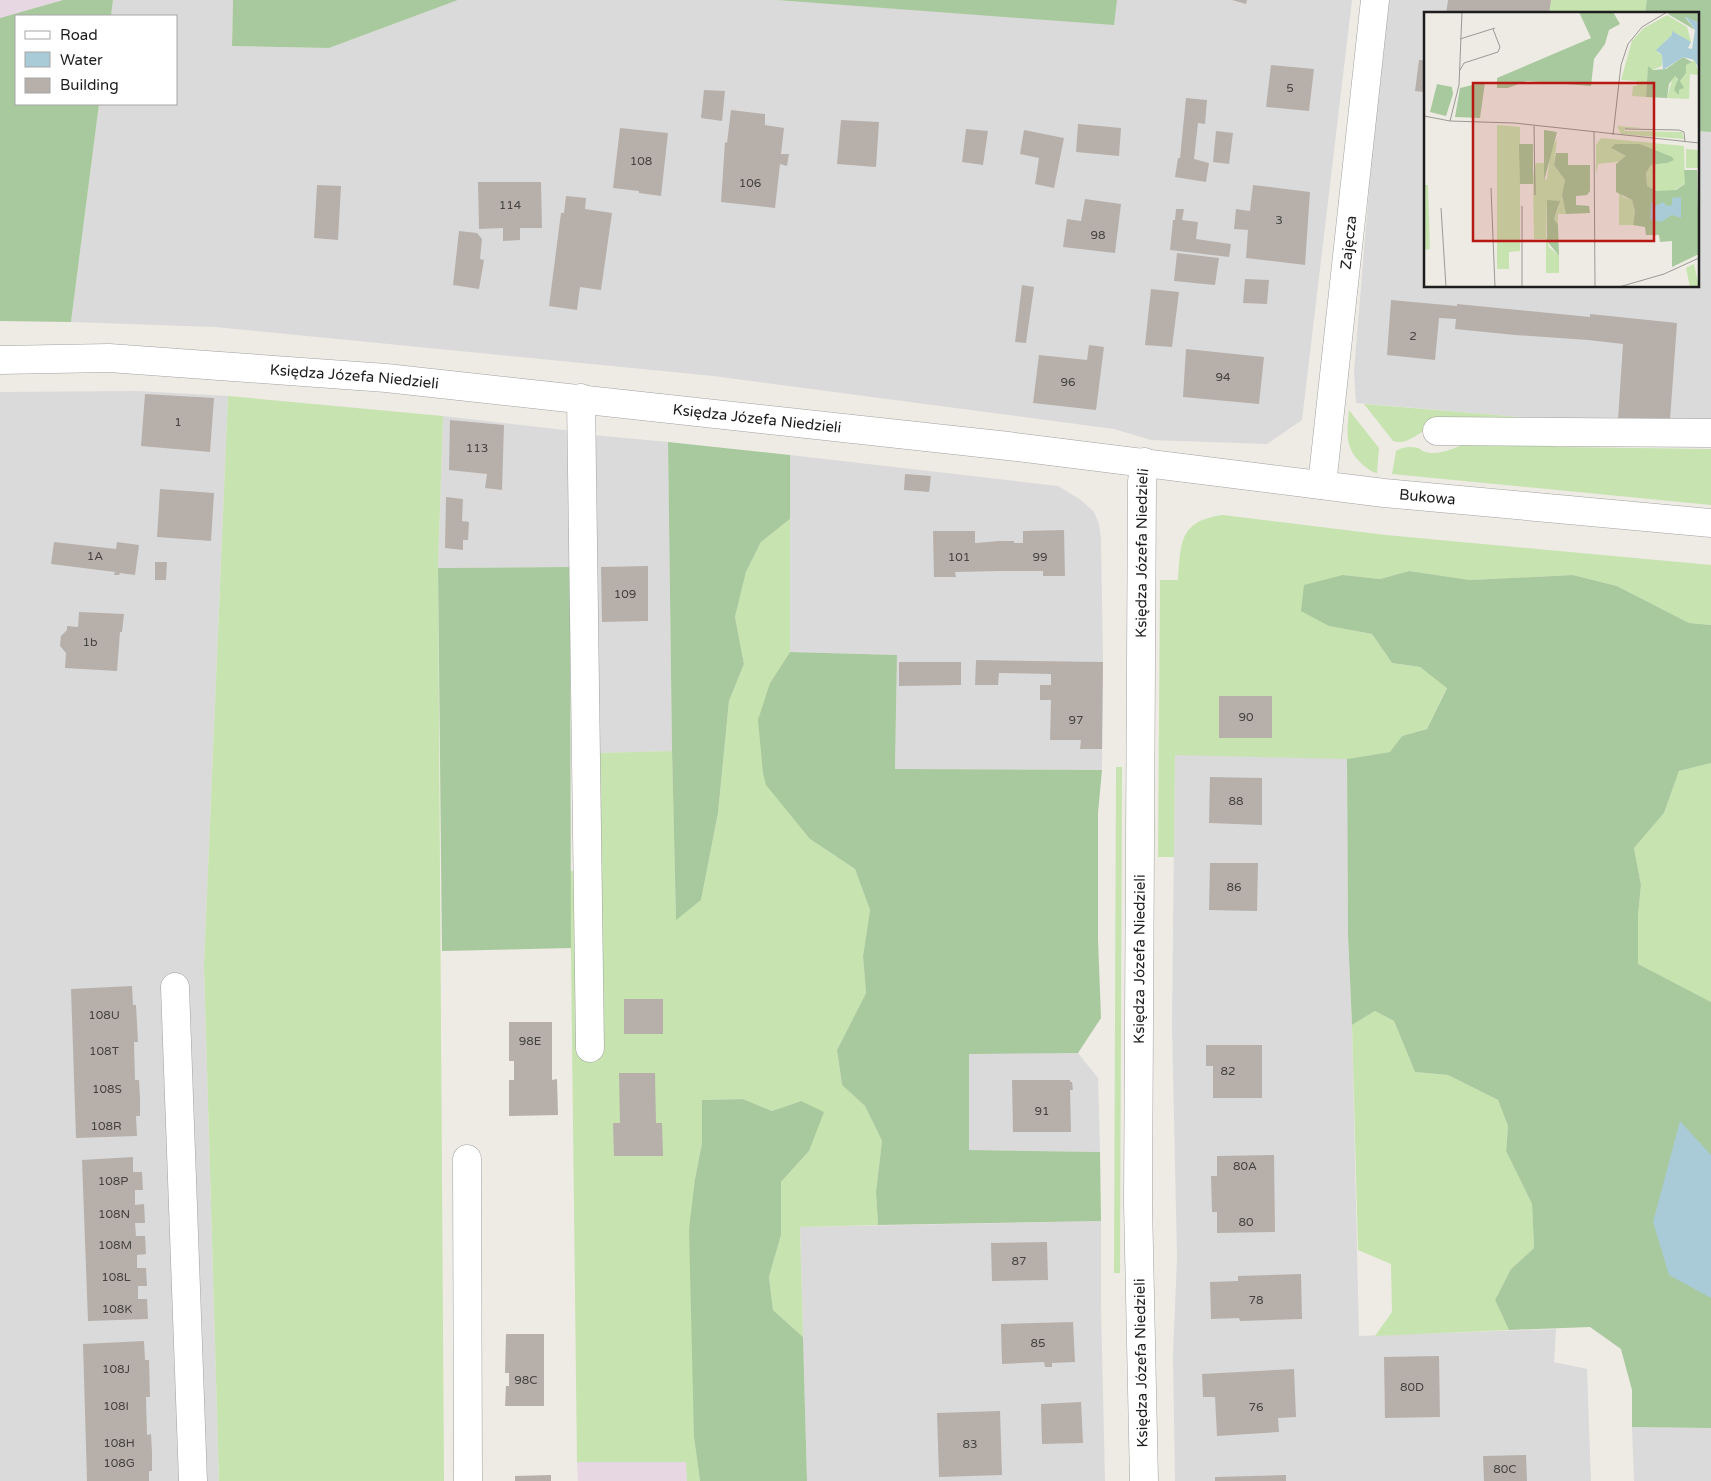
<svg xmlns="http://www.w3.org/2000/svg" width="1711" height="1481" viewBox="0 0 1711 1481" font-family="'Varela Round',sans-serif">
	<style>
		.residential { fill: #dbdada }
		.industrial { fill: #e6d7e3 }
		.grass { fill: #c7e3af }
		.forest { fill: #a8c99d }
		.water { fill: #a9cbd7 }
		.building { fill: #b7b0aa }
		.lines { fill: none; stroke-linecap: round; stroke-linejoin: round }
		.minor-casing { stroke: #a1a1a1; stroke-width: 29 }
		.minor { stroke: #fff; stroke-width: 28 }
		.labels { text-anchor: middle; stroke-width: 4; stroke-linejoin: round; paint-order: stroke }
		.number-label { font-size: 12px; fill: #444240 }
		.street-label { font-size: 15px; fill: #1d1d1d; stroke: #fff }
		.inset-road { fill: none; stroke: #9a9994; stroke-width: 1 }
		.view { fill: #b81813; fill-opacity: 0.15; stroke: #b81813; stroke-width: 2.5 }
		.inset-edge { fill: none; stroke: #1d1d1d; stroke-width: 2.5 }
	</style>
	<rect width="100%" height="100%" fill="#eeebe4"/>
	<path class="residential" d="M113 0H233L232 46 329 48 458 0H776L1113 24 1117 0H1352L1302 420 1267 444 1151 440 1114 429 713 376 215 327 71 322 99 104H176V16H111Z
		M1389 0H1647L1645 14H1425V286H1697V131L1711 132V424H1603L1356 403 1354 371 1376 106Z
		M138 391 228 396 204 965 219 1481H0V392Z
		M443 416 573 431 570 567 438 568Z
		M593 435 668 442 672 751 597 753Z
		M790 455 1058 486 1081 500 1094 512 1099 524 1101 539 1103 662 1102 770 895 769 897 655 790 652Z
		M1350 668 1347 759 1348 935 1352 1025 1359 1336 1556 1329 1554 1362 1587 1369 1591 1481H1175L1173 1354 1177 1258 1172 1025 1175 755Z
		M969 1053H1078L1098 1078 1100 1152 969 1150Z
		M1101 1221V1307L1105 1481H807L800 1227Z
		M1632 1427 1711 1428V1481H1634Z"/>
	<path class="industrial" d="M0 0H63L0 18Z
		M577 1462H686L687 1481H578Z"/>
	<path class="grass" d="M1551 0H1647L1645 14H1549Z
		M228 396 443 416 438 568 444 1481H219L204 965Z
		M1364 404 1603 424C1548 424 1493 423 1438 426 1422 427 1409 447 1393 441Z
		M1349 410 1379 448 1377 473C1371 472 1367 468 1363 465 1344 448 1347 434 1349 410Z
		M1471 440 1502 442 1560 447 1711 449V505L1392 474 1396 451C1402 447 1411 446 1418 448 1421 449 1423 452 1425 452 1439 456 1459 447 1471 440Z
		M1223 515 1386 535 1711 565V625L1689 623 1617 586 1573 575 1470 580 1409 571 1380 579 1343 575 1329 626 1372 634 1392 663 1420 667 1447 687 1427 729 1402 736 1391 752 1347 759 1175 755 1174 857H1158L1160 580H1178C1181 542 1179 521 1223 515Z
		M790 519V652L770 683 810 839 855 869 870 910 863 956 866 993 837 1050 842 1085 865 1106 882 1141 876 1192 878 1225 800 1227 803 1337 773 1310 769 1277 781 1235V1182L809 1151 801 1101 772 1111 743 1099 702 1100V1143L695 1179 694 1437 700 1481H687L686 1462H577L570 871H598L597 753 672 751 676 919 701 900 718 813 729 701 744 664 735 617 746 572 761 542Z
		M1711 763V1002L1638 965V916L1641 885 1634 848 1664 813 1679 771Z
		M1116 767H1122L1120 1273H1114Z
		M1375 1011 1394 1021 1415 1072 1448 1075 1498 1100 1508 1126 1506 1151 1532 1204 1534 1248 1511 1269 1495 1300 1509 1330 1375 1336 1392 1312 1391 1264 1358 1250 1352 1025Z"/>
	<path class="forest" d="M63 0H113L111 16H16V104H99L71 322 0 321V18Z
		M233 0H458L329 48 232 46Z
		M776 0H1117L1114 25Z
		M1647 0H1711V132L1697 131V14H1645Z
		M668 442 790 455V519L761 542 746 572 735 617 744 664 729 701 718 813 701 900 676 920 672 751Z
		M570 567 571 948 442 951 438 568Z
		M1409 571 1470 580 1573 575 1617 586 1689 623 1711 625V763L1679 771 1664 813 1634 848 1641 885 1638 916V964L1711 1002V1428L1632 1427V1390L1621 1349 1590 1327 1509 1330 1495 1300 1511 1269 1534 1248 1532 1204 1506 1151 1508 1126 1498 1100 1448 1075 1415 1072 1394 1021 1375 1011 1352 1025 1348 935 1347 759 1390 752 1402 736 1427 729 1447 688 1420 667 1392 663 1372 634 1329 626 1301 611 1304 585 1343 575 1380 579Z
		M790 652 897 655 895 769 1102 770 1098 813V939L1101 1018 1078 1053 969 1054V1150L1100 1152 1101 1221 878 1225 876 1192 882 1141 865 1106 842 1085 837 1050 866 993 863 956 870 910 855 869 810 839 766 785 763 773 758 720 770 683Z
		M743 1099 772 1111 801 1101 824 1112 809 1151 781 1182V1235L769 1277 773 1310 803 1337 807 1481H700L694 1437 689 1229 695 1179 702 1143V1100Z"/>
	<path class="water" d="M1680 1121 1711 1155V1298L1669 1275 1653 1222Z"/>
	<path class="building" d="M1232 0H1247L1246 4Z
		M1448 0H1551L1549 14H1446Z
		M1419 60H1425V92L1415 91Z
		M1271 65 1314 69 1309 111 1266 107Z
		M704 90 725 91 722 121 701 118Z
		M1186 98 1207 100 1205 124 1198 123 1194 159 1209 163 1206 182 1175 177 1178 158H1180Z
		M731 110 765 114V125L784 128 781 154H789L787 166 780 164 775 208 721 202 725 142 727 143Z
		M841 120 879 122 876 167 837 164Z
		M1078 124 1121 128 1119 156 1076 152Z
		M620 128 668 133 661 196 639 193V191L613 188Z
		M966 129 988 131 983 165 962 162Z
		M1024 130 1064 138 1054 188 1035 184 1039 158 1020 154Z
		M1216 131 1233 133 1229 164 1213 162Z
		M478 182H541L542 228H520V240L503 241V228L479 229Z
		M317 185 341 186 338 240 314 238Z
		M1253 185 1310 192 1305 265 1246 258 1248 230 1234 229 1236 209 1250 211Z
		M566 196 586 198 585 209 612 213 601 290 580 287 577 310 549 306 561 213H564Z
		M1085 199 1121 204 1115 253 1063 247 1067 219 1081 221Z
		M1176 209H1184L1182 220 1198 222 1196 239 1231 244 1229 257 1170 250 1173 220H1175Z
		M459 231 477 233 482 239 480 259 484 260 479 289 453 285Z
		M1177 253 1219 258 1215 285 1174 281Z
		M1245 279 1269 280 1267 304 1243 303Z
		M1022 285 1034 287 1026 343 1015 342Z
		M1151 289 1179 292 1172 347 1145 345Z
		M1391 300 1457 306V304L1590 317V314L1677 323 1670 420H1618L1623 344 1588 340 1515 335 1455 329 1456 319 1439 318 1435 360 1387 355Z
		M1089 345 1104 347 1096 410 1033 403 1039 355 1087 360Z
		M1186 349 1264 357 1259 404 1183 397Z
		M145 394 214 398 210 452 141 446Z
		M450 420 504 425 502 490 485 488 487 474 449 470Z
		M905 474 931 476 929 492 904 490Z
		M160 489 214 493 211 541 157 537Z
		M446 497 463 499 462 521 469 522 468 540H463V550L445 548Z
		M1064 530 1065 576H1043V571H1000L955 572 956 577H934L933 531H975V543L999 541H1014V543H1023V531Z
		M54 542 116 549 117 542 139 545 135 575 120 573 119 575H114L115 572 51 564Z
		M155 562H167L166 580H155Z
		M648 566V621L602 622 601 567Z
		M79 612 124 614 122 632H120L117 671 65 668 66 653 60 646 61 636 67 630V626L78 627Z
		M976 660 1103 662 1102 749H1080L1081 740H1050L1051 700H1040V685H1051V674L999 673 998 685H975Z
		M899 662H961V685L899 686Z
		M1219 696H1272V738H1219Z
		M1210 777 1262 778V825L1209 823Z
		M1210 863H1258L1257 911 1209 910Z
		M132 986 133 1005H136L138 1042H134L135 1080H139L140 1098V1116H136L137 1136 76 1138 71 989Z
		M624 999H663V1034H624Z
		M509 1022H552V1080L557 1079 558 1115 509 1116V1080H514V1061H509Z
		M1206 1045H1262V1098H1213V1066H1206Z
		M619 1073H655L656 1123H662L663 1156H614L613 1123H620Z
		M1012 1080H1070V1082H1072L1073 1090H1070L1071 1132H1013Z
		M1274 1155 1275 1232 1217 1233V1212H1212L1211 1176H1217V1156Z
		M133 1157V1172H142L143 1190H135V1205L144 1204 145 1223H135L136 1236H145L146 1254 137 1255V1268H146L147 1286H138V1299H147L148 1319 88 1321 82 1160Z
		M1047 1242 1048 1280 992 1281 991 1243Z
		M1301 1274 1302 1319 1240 1321 1239 1318 1211 1319 1210 1282 1238 1281V1276Z
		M1073 1322 1075 1362 1052 1363V1367H1045L1044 1362 1002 1364 1001 1324Z
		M506 1334H544V1406H505L506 1386H509V1373H505Z
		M144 1341 145 1360H149L150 1397H146L147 1435 151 1434 152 1452V1471H149V1481H87L83 1344Z
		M1439 1356 1440 1417 1385 1418 1384 1357Z
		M1294 1369 1296 1417 1278 1418 1279 1432 1217 1436 1215 1397H1203L1202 1374Z
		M1081 1402 1083 1443 1042 1444 1041 1404Z
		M1000 1411 1002 1475 939 1477 937 1413Z
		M1526 1455 1527 1481H1484L1483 1456Z
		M551 1475V1481H515V1476Z
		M1286 1475V1481H1215V1477Z"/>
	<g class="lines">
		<defs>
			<g id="minor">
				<path id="s1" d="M0 360 109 358 386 378 1008 446 1384 493 1711 523"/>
				<path d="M581 398 590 1048"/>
				<path d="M1437 431 1711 433"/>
				<path id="s2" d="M1322 485 1375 0"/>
				<path d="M175 987 193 1481"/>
				<path d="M467 1159 468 1481"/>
				<path id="s3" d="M1144 1481 1138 1203 1142 482 1144 462"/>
			</g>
		</defs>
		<use href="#minor" class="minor-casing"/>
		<use href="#minor" class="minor"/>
	</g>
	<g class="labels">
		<g class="number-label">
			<text x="1290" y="92">5</text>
			<text x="641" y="165">108</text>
			<text x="750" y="187">106</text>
			<text x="510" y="209">114</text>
			<text x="1279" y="224">3</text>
			<text x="1098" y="239">98</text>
			<text x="1413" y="340">2</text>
			<text x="1223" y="381">94</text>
			<text x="1068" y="386">96</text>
			<text x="178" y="426">1</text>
			<text x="477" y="452">113</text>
			<text x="95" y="560">1A</text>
			<text x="959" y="561">101</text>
			<text x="1040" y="561">99</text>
			<text x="625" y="598">109</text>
			<text x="90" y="646">1b</text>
			<text x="1246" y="721">90</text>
			<text x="1076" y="724">97</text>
			<text x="1236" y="805">88</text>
			<text x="1234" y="891">86</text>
			<text x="104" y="1019">108U</text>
			<text x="530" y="1045">98E</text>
			<text x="104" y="1055">108T</text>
			<text x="1228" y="1075">82</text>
			<text x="107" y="1093">108S</text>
			<text x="1042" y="1115">91</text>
			<text x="106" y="1130">108R</text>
			<text x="1245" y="1170">80A</text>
			<text x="113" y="1185">108P</text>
			<text x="114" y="1218">108N</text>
			<text x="1246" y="1226">80</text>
			<text x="115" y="1249">108M</text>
			<text x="1019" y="1265">87</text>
			<text x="116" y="1281">108L</text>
			<text x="1256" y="1304">78</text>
			<text x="117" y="1313">108K</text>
			<text x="1038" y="1347">85</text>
			<text x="116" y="1373">108J</text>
			<text x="526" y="1384">98C</text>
			<text x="1412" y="1391">80D</text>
			<text x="116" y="1410">108I</text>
			<text x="1256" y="1411">76</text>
			<text x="119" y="1447">108H</text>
			<text x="970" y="1448">83</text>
			<text x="119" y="1467">108G</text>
			<text x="1505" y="1473">80C</text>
		</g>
		<g class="street-label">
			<text dy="5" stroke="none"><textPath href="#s2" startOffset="244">Zajęcza</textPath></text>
			<text dy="5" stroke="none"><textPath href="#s1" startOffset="355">Księdza Józefa Niedzieli</textPath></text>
			<text dy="5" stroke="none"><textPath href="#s1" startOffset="760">Księdza Józefa Niedzieli</textPath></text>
			<text dy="5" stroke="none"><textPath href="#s1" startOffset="1435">Bukowa</textPath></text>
			<text dy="5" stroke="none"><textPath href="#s3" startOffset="928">Księdza Józefa Niedzieli</textPath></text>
			<text dy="5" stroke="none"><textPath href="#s3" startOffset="522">Księdza Józefa Niedzieli</textPath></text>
			<text transform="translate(1141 1363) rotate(-91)" y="5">Księdza Józefa Niedzieli</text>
		</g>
	</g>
	<g transform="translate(1424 12)">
		<rect width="275" height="275" fill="#eeebe4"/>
		<path d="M243 3 263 15 267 30 259 29 254 22 242 28 234 41 238 43V54L228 58 224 56 222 85 208 84 209 74H213V69L197 68 208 29 220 16ZM271 48 275 63 266 62 265 87 243 86 249 65H253L254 83 255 78 259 76 256 69 262 53ZM73 113 96 115V239L85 240V257H73ZM193 114 219 116 201 117 200 119 258 120 260 127 197 122ZM177 126 260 134 261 172 249 179H233L223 174 222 161 227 153 243 151V144L216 132H191L190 138 202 144 200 149 174 152 172 162V133ZM133 127 130 153 141 168 138 183 142 202H134V213L130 207 135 194 123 189 122 224 125 235 135 244V261H122V227H110L109 164 112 151H120V168L123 167 127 137ZM262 137 275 138V185L274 156H262ZM0 173H4L6 237 0 238ZM195 179 199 185 208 188 211 199 209 213H195ZM270 252 275 275H266L262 256Z" fill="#c7e3af"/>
		<path d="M155 0H189L196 12 185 18 181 32 170 47 167 74 103 69 84 76H73V66L167 26ZM247 0H274L275 11 261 5 271 18 244 2ZM259 45 268 50 262 53V61L256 69 260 76 255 78V83L250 78 254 67 251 64 245 72 243 86 222 85 224 54 229 58 242 57ZM61 70 56 106 31 105 36 76ZM13 72 28 75 29 82 22 104 6 100ZM120 118 133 120 120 169ZM95 132H109V172H96ZM191 132H216L248 145 250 148 243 151 227 153 222 161 223 174 233 179 252 178 261 172 260 158H273L275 242 248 255V229L236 230 235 223H222L221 215 209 213 211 199 208 188 192 180V152L202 144 187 136ZM132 141H144V153H166V179L163 183 152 184V193L165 194 166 201 142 202 138 183 141 168 130 153ZM123 188 136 189 130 207 134 213 135 244 123 229Z" fill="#a8c99d"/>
		<path d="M261 4 275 11V56L270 48 259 45 239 58 238 43 232 38 248 23V19L267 30 264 36 268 37 271 18ZM257 185V206L248 203 237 210 226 207 227 190 231 194 239 190 243 194 248 193V186Z" fill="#a9cbd7"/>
		<path class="inset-road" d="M36 27 71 16M36 58 40 51 74 40 76 35 69 17M0 104 26 109 90 111 275 131M26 109 35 73 38 0M110 114 111 183M201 117 255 118 260 120 261 130M170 120 171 275M189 123 197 53 204 32 218 15 243 0M67 176 71 275M98 194V275M17 196 22 275M195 275 240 262 275 246"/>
		<path class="view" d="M49 71H230V229H49Z"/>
		<rect width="275" height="275" class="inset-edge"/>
	</g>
	<rect x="15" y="15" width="162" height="90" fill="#ffffff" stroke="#a5a5a5"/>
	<rect x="25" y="31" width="25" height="8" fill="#ffffff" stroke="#a5a5a5"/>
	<text x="60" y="40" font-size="15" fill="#1d1d1d">Road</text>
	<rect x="25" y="52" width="25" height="15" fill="#a9cbd7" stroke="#a5a5a5"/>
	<text x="60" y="65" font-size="15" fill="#1d1d1d">Water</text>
	<rect x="25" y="78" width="25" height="15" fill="#b7b0aa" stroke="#a5a5a5"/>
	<text x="60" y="90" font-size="15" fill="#1d1d1d">Building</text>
</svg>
